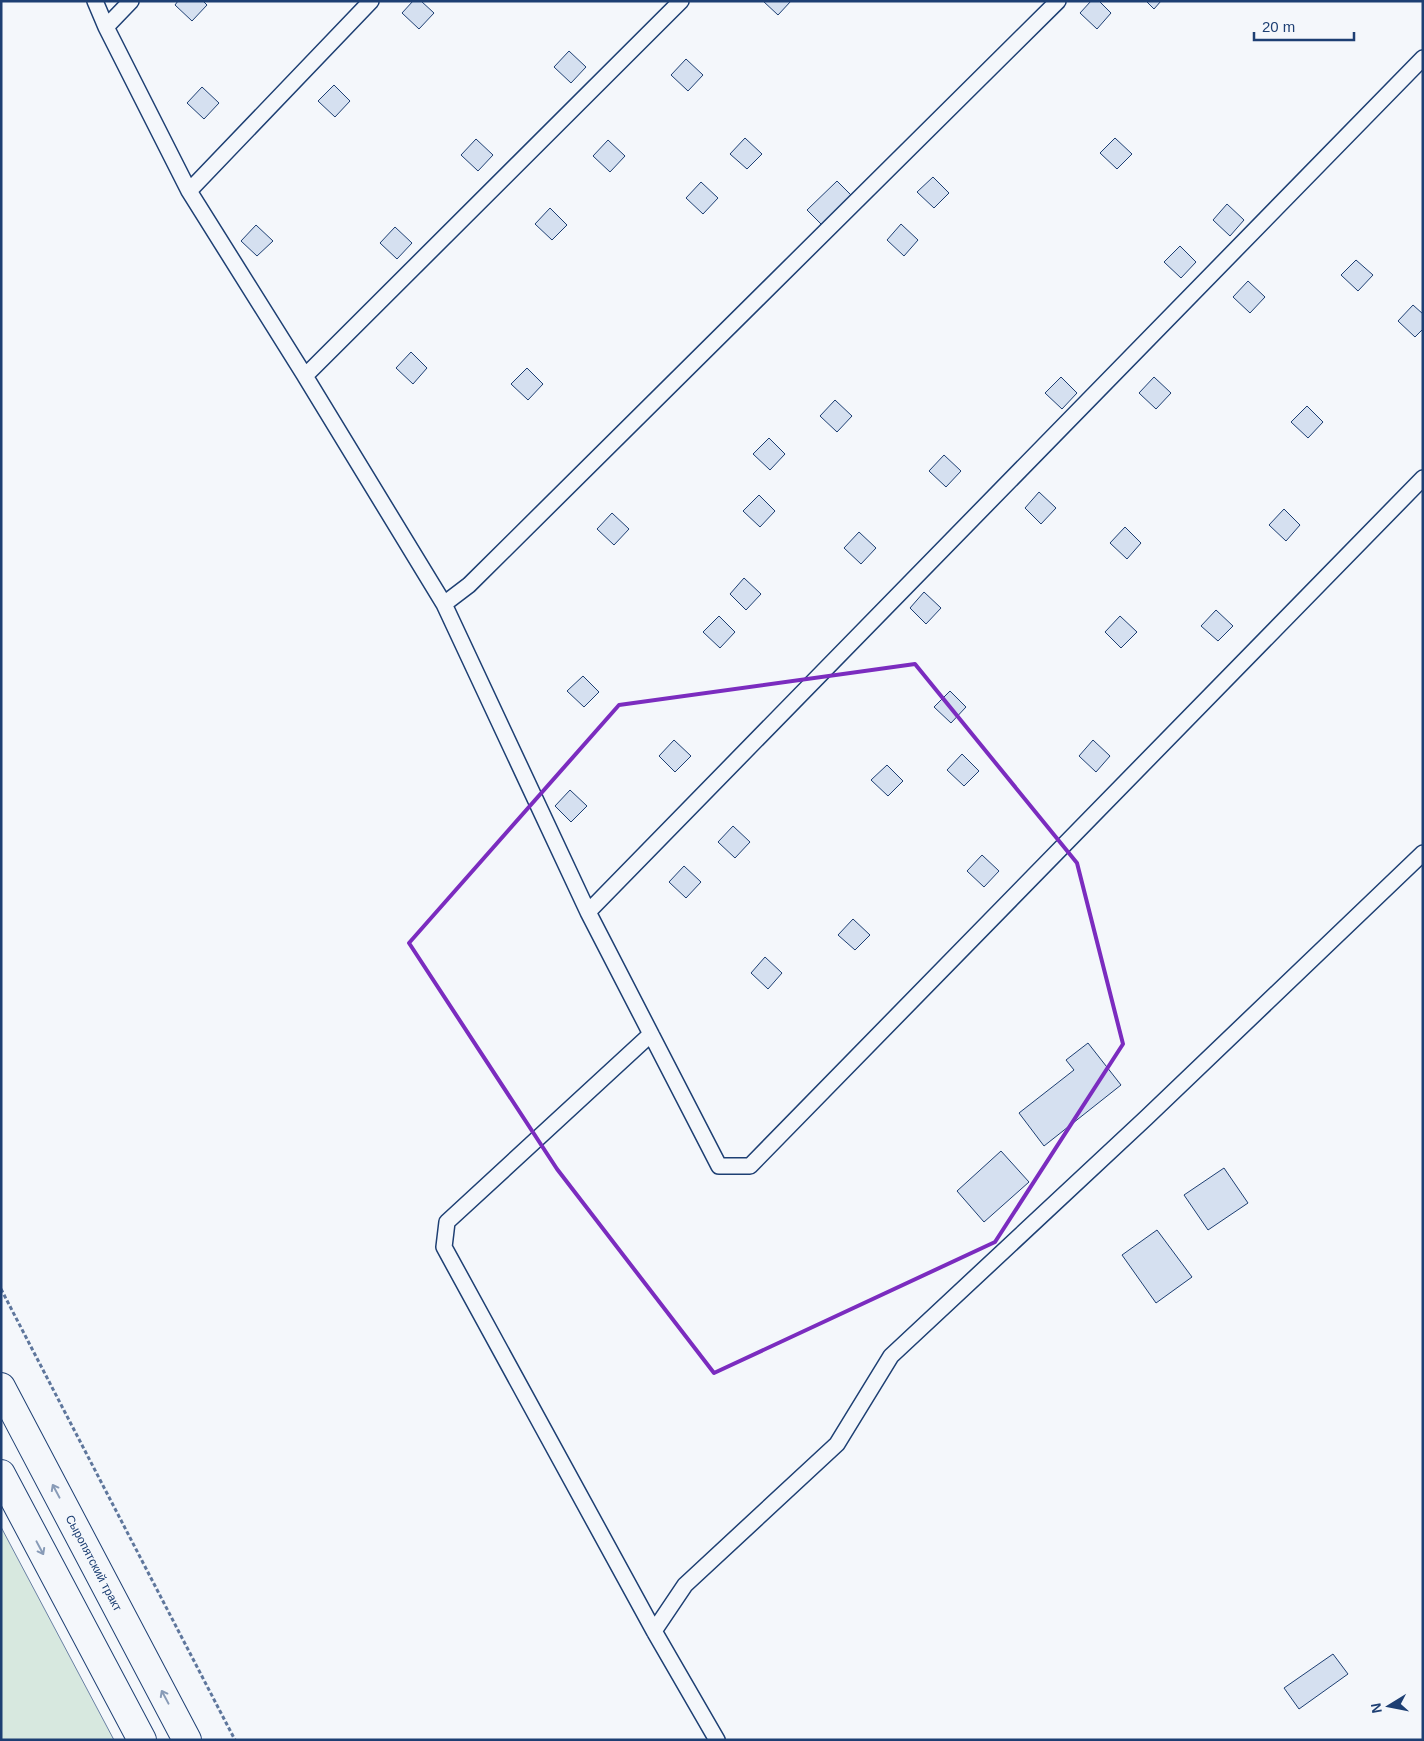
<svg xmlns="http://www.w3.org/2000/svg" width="1424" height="1741" viewBox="0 0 1424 1741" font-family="Helvetica,sans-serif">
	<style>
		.green { fill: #d7e8df; stroke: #687fa3 }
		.building { fill: #d5e0f0; stroke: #1d3f73 }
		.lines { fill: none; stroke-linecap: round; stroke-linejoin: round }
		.service-casing { stroke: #1d3f73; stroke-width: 18 }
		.primary-casing { stroke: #1d3f73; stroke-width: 30 }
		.path { stroke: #5e769c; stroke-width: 3; stroke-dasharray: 4 2.5; stroke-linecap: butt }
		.service { stroke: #f4f7fb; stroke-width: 15 }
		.primary { stroke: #f4f7fb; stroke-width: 28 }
		.oneway { stroke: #889bb7 }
		.marked { fill: none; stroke: #7b2cbf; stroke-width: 4; stroke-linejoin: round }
		.labels { text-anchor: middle; stroke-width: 4; stroke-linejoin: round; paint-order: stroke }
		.street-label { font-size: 12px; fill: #1d3f73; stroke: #f4f7fb }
	</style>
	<rect width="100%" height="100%" fill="#f4f7fb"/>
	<path class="green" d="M1 1527 114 1740H1Z"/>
	<path class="building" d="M178 1H203L207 5 192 21 175 5Z
		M413 1H421L434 13 419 29 402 13Z
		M763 1H791L778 15Z
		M1091 1H1099L1111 13 1097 29 1080 13Z
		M1146 1H1161L1154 9Z
		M569 51 586 67 571 83 554 67Z
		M686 59 703 75 688 91 671 75Z
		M334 85 350 101 335 117 318 101Z
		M202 87 219 103 204 119 187 103Z
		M745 138 762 154 747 169 730 154Z
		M1115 138 1132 154 1117 169 1100 153Z
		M476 139 493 155 478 171 461 155Z
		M608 140 625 156 610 172 593 156Z
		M933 177 949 193 934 208 917 192Z
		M837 181 854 198 824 227 807 210Z
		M701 182 718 198 703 214 686 198Z
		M1227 204 1244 220 1230 236 1213 220Z
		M550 208 567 225 552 240 535 224Z
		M901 224 918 240 904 256 887 240Z
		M256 225 273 241 257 256 241 241Z
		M395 227 412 243 397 259 380 243Z
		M1180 246 1196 262 1181 278 1164 262Z
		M1356 260 1373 275 1358 291 1341 275Z
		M1248 281 1265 297 1250 313 1233 297Z
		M1413 305 1423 314V329L1415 337 1398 321Z
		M411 352 427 368 413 384 396 368Z
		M527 368 543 384 528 400 511 384Z
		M1061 377 1077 393 1062 409 1045 393Z
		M1154 377 1171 393 1156 409 1139 393Z
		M835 400 852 416 837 432 820 416Z
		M1307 406 1323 422 1308 438 1291 422Z
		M769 438 785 454 770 470 753 454Z
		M944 455 961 471 946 487 929 471Z
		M1039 492 1056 508 1041 524 1025 508Z
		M759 495 775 511 760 527 743 511Z
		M1284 509 1300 525 1286 541 1269 525Z
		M612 513 629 529 614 545 597 529Z
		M1125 527 1141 543 1127 559 1110 543Z
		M859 532 876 548 861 564 844 548Z
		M744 578 761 594 746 610 730 594Z
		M924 592 941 608 926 624 910 608Z
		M1216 610 1233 626 1218 641 1201 626Z
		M719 616 735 632 720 648 703 632Z
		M1120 616 1137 632 1121 648 1105 632Z
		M583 676 599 692 584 707 567 691Z
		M950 691 966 707 951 723 934 707Z
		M674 740 691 756 675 772 659 756Z
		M1093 740 1110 756 1096 772 1079 756Z
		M962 754 979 771 964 786 947 770Z
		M887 765 903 781 888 796 871 780Z
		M570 790 587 806 571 822 555 806Z
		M733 826 750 842 735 858 718 842Z
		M982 855 999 871 984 887 967 871Z
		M684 866 701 882 686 898 669 882Z
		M853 919 870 935 855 950 838 935Z
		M765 957 782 973 768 989 751 973Z
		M1088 1043 1121 1085 1044 1146 1019 1113 1074 1070 1066 1060Z
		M1001 1151 1029 1182 984 1222 957 1191Z
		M1224 1168 1248 1203 1208 1230 1184 1195Z
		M1157 1230 1192 1277 1156 1303 1122 1255Z
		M1333 1654 1348 1674 1299 1709 1284 1688Z"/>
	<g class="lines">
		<defs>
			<path id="service" d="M95 1 106 27 131 1
				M681 1 305 376 444 604 588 912 719 1166H750L1423 478
				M106 27 189 191 305 376
				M189 191 371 1
				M444 604 469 585 1058 1
				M588 912 1423 58
				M651 1034 447 1222 444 1247 654 1631 717 1740
				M654 1631 685 1585 837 1444 891 1356 1146 1118 1423 853"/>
			<g id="primary">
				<path id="s1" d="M1 1387 187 1740"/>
				<path d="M1 1474 142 1740"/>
			</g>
		</defs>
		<use href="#service" class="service-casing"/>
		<use href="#primary" class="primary-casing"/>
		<path class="path" d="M1 1289 235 1740"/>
		<use href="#service" class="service"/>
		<use href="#primary" class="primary"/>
	</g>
	<defs><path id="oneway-shaft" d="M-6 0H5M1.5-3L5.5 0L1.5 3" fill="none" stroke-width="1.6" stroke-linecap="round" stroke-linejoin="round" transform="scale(1.25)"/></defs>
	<g class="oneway">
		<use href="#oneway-shaft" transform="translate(56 1491) rotate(-118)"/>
		<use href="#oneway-shaft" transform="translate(40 1548) rotate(62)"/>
		<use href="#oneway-shaft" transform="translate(165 1697) rotate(-118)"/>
	</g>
	<path class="marked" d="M915 664 1077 863 1123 1044 995 1242 714 1373 557 1169 409 943 619 705Z"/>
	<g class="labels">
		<g class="street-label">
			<text dy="4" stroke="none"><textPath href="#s1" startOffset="199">Сыропятский тракт</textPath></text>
		</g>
	</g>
	<rect width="1424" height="1741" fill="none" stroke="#1d3f73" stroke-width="5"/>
	<g transform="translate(1389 1706) rotate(260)" stroke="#f4f7fb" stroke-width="4" paint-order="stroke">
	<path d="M0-4L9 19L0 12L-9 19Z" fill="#1d3f73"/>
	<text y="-8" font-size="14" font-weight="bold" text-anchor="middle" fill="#1d3f73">N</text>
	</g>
	<path d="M1254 32v8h100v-8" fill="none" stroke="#1d3f73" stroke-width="2.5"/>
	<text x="1262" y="32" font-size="15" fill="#1d3f73" stroke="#f4f7fb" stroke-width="4" paint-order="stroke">20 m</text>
</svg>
